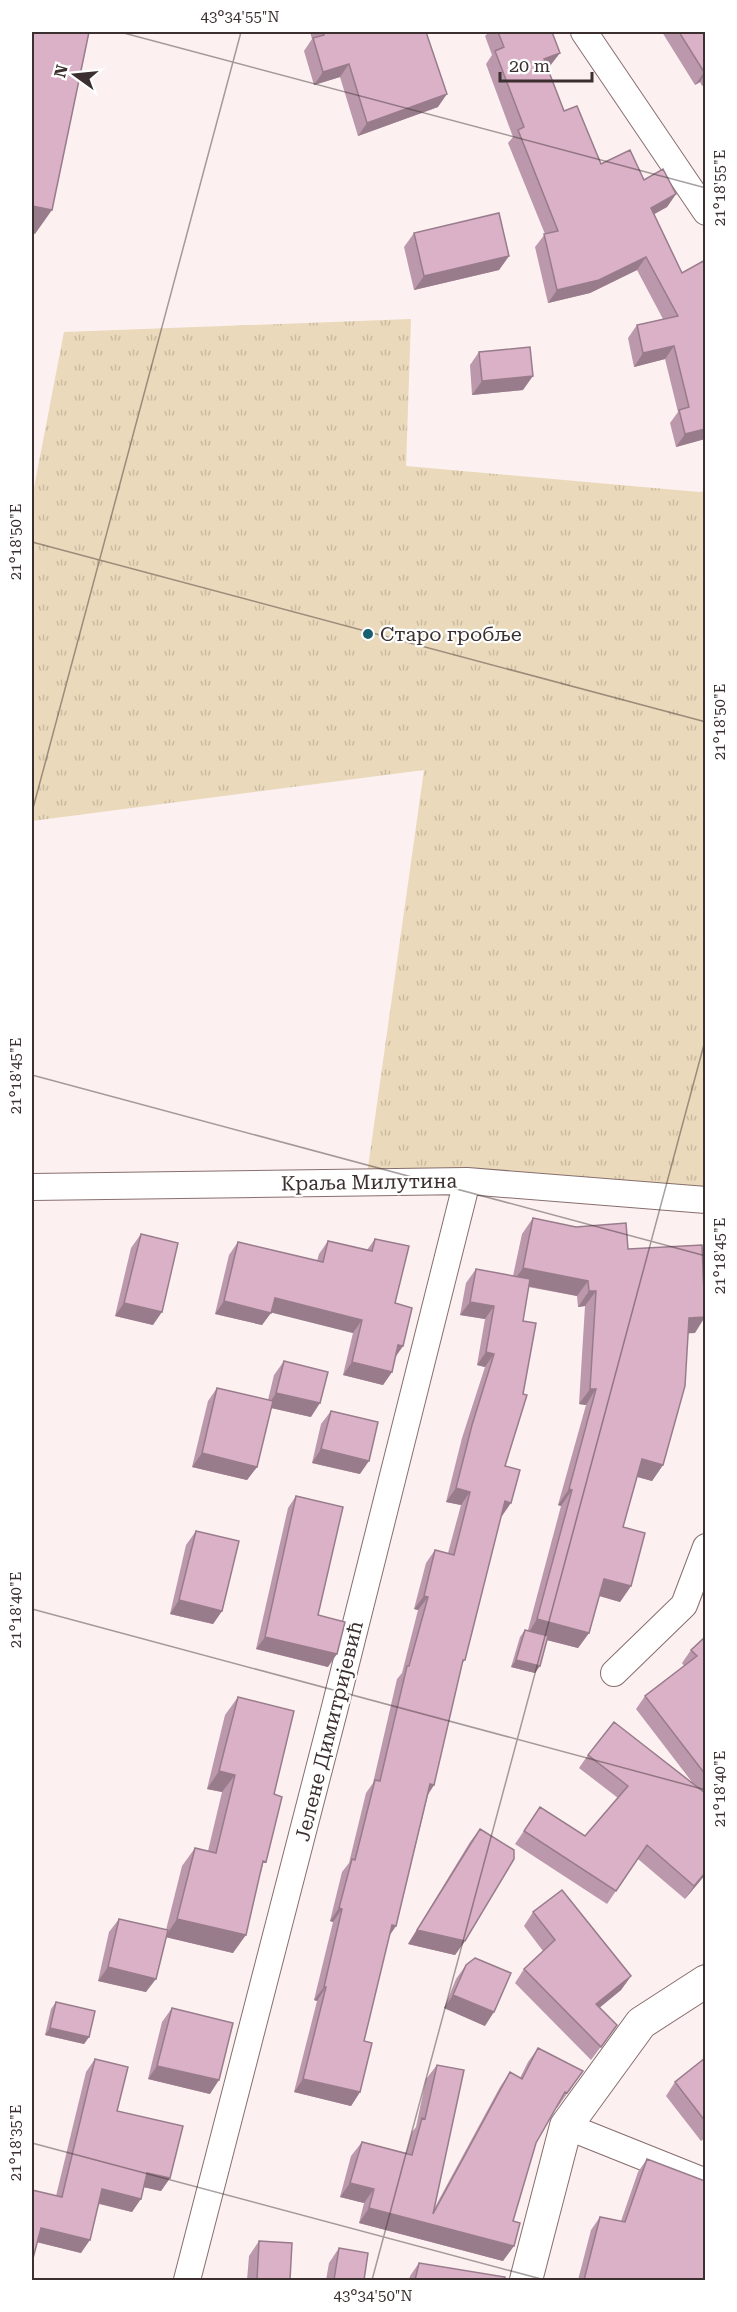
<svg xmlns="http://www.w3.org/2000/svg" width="737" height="2312" viewBox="0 0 737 2312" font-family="'Roboto Serif',serif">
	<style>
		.grass { fill: url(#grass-tufts) }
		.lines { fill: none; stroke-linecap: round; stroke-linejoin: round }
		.minor-casing { stroke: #886e6e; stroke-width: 28 }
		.tertiary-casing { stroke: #886e6e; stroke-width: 34 }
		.minor { stroke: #fff; stroke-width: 26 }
		.tertiary { stroke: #fff; stroke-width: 32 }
		.wall { fill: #bb98ab }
		.shaded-wall { fill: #997c8b }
		.building { fill: #dab1c7; stroke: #997c8b; stroke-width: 1.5 }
		.ticks { fill: none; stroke: #3b2f2f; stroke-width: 1.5; stroke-opacity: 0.45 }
		.poi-dot { fill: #17606f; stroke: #fff; stroke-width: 2 }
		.labels { text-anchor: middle; stroke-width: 4.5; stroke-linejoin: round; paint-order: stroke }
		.poi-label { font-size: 20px; fill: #3b2f2f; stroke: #fff; text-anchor: start }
		.street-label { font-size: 20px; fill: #3b2f2f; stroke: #fff }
		.neatline { fill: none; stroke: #3b2f2f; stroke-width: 2 }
		.ticks-label { font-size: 15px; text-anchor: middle; fill: #3b2f2f }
	</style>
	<defs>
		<pattern id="grass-tufts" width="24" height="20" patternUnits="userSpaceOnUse" patternTransform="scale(1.5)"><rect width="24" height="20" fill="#ead9ba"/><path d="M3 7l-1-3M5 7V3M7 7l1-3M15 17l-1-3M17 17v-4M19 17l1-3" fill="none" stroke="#cabba0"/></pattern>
	</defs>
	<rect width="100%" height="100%" fill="#fcf0f0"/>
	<path class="grass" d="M411 319 406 466 699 492 705 491V1200L366 1182 424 770 32 821V498L64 332Z"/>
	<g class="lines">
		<defs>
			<path id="minor" d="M584 32 706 212
				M32 1187 467 1181 706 1200
				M614 1673 684 1605 706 1547
				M566 2126 706 2182
				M187 2280 334 1711 467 1181"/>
			<path id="tertiary" d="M526 2280 566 2126 641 2023 706 1981"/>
		</defs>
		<use href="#minor" class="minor-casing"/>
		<use href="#tertiary" class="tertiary-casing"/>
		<use href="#minor" class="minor"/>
		<use href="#tertiary" class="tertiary"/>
	</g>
	<path class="wall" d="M310 32H426L438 107 358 136 340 77 314 85 304 51 312 39Z
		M489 32H552L550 66 547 68 564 111 601 164 644 180 676 194 667 207 654 214 705 439 676 447 670 423 678 412 665 359 634 367 628 338 637 325 663 319 637 270 590 293 548 303 535 247 545 234 508 143 513 137 486 64 492 55 485 36Z
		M662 32H705V84L702 86 700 82 695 85Z
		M414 233 509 256 499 270 414 290 404 247Z
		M479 352 523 390 472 395 470 365Z
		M533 1218 628 1249 695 1333H688L663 1465 652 1481 637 1477 623 1527 631 1586 620 1602 599 1596 589 1633 578 1648 547 1640 535 1673 511 1667 520 1637 525 1630H528L561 1506 558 1505 586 1405 579 1404 585 1306 578 1307 577 1296 528 1287 523 1321 505 1466 502 1516H501L465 1660 461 1665 434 1785 428 1795 396 1926 389 1936 364 2041 360 2092 351 2106 294 2092 317 2001 314 2000 333 1922 330 1921 342 1872 349 1863 366 1793 373 1783 397 1679 402 1673 418 1610 414 1609 426 1563 435 1550 448 1553 461 1505 446 1502 462 1438 485 1367 477 1365 485 1319 460 1315 466 1283 476 1269 513 1276 522 1234Z
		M141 1234 153 1325 115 1316 131 1248Z
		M375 1239 395 1303 403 1346 395 1357 392 1372 383 1385 343 1375 353 1333 271 1312 262 1325 215 1314 229 1255 238 1242 317 1261 319 1254 328 1241 367 1250Z
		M284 1361 311 1417 271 1408 257 1467 247 1480 192 1467 208 1401 217 1388 268 1400 274 1375Z
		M331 1411 360 1474 312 1463 321 1424Z
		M296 1496 318 1615 328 1667 256 1649 288 1508Z
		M196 1531 222 1611 213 1624 170 1614 186 1545Z
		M705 1637V1875L685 1899 638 1859 607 1904 515 1844 540 1807 585 1836 618 1798 579 1768 588 1755 692 1782 636 1709 645 1696 684 1666 682 1663 691 1650Z
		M238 1697 274 1794 262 1869 233 1953 166 1937 146 1992 98 1981 109 1932 119 1919 166 1930 182 1866 195 1848 208 1851 222 1792 207 1789 225 1715Z
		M480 1829 465 1941 455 1955 408 1944 470 1842Z
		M533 1912 631 1976 621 1990 599 2008 617 2025 591 2060 515 1983 524 1969 543 1951 524 1926Z
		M466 1965 485 2026 444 2008 456 1979Z
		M56 2002 89 2037 84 2044 45 2035 51 2009Z
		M172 2008 210 2094 148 2079 162 2022Z
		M538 2048 583 2071 557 2108H556L536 2143 513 2221 503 2261 359 2223 364 2203 340 2197 351 2156 362 2142 406 2153 412 2132 416 2127 426 2079 437 2065 435 2207 500 2087 510 2072 520 2078 528 2062Z
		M705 2058V2138L701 2141 666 2096 675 2082Z
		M95 2059 117 2111 170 2178 161 2191 144 2187 132 2212 99 2204 81 2253 37 2242 32 2190 56 2196 86 2072Z
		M647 2159 705 2280H578L591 2230 600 2217 621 2221 638 2172Z
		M259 2241 290 2280H247L249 2256Z
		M339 2248 364 2280H326L329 2263Z
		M419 2263 504 2280H409L410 2276Z"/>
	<path class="shaded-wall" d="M560 53 550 66 534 72 544 59Z
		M349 64 340 77 314 85 323 72Z
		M705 71V74L700 82 695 85Z
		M447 94 438 107 358 136 367 123Z
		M676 194 667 207 642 221 651 208Z
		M32 206 52 210 35 234 32 233Z
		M509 256 499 270 414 290 424 276Z
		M646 257 637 270 590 293 548 303 557 290Z
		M674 346 665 359 634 367 643 353Z
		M533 376 523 390 472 395 482 381Z
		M705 429V439L676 447 685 434Z
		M523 1268 588 1281 577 1296 512 1283Z
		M589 1291H596L585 1306 578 1307Z
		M275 1298 362 1320 353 1333 265 1311Z
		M224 1301 271 1313 262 1325 215 1314Z
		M470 1302 494 1306 485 1319 460 1315Z
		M124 1303 162 1312 153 1325 115 1316Z
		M705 1317 695 1333 678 1334 689 1318Z
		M398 1345 403 1346 394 1359Z
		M486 1352 494 1354 485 1367 477 1365Z
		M352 1362 392 1372 383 1385 343 1375Z
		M590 1389H596L586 1405 579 1404Z
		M276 1393 320 1403 311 1417 267 1407Z
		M321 1449 369 1461 360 1474 312 1463Z
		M202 1453 257 1467 247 1480 192 1467Z
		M642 1459 663 1465 652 1481 631 1475Z
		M456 1488 470 1492 461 1505 446 1502Z
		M569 1489 572 1490 561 1506 558 1505Z
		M505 1501 511 1503 502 1516 495 1514Z
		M604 1579 631 1586 620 1602 593 1594Z
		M424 1596 428 1597 418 1610 414 1609Z
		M179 1600 222 1611 213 1624 170 1614Z
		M537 1619 589 1633 578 1648 527 1635Z
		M265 1637 337 1654 328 1667 256 1649Z
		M516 1660 540 1666 535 1673 511 1667Z
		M219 1771 235 1775 222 1792 207 1789Z
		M430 1784 434 1785 425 1798Z
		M705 1873V1875L685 1899 694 1886Z
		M339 1908 342 1909 333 1922 330 1921Z
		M177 1919 246 1935 233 1953 165 1937Z
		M392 1925 396 1926 387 1939Z
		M417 1930 465 1941 455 1955 408 1944Z
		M108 1967 156 1979 146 1992 98 1981Z
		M631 1976 621 1990 587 2018 596 2004Z
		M324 1987H326L317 2001 314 2000Z
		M453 1995 494 2012 485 2026 444 2008Z
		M50 2028 89 2037 84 2044 45 2035Z
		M157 2066 219 2080 210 2094 148 2079Z
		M303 2079 360 2092 351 2106 294 2092Z
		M147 2173 170 2178 161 2191 138 2186Z
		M350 2183 374 2189 364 2203 340 2197Z
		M102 2189 141 2199 132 2212 93 2202Z
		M369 2208 514 2246 503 2261 359 2223Z
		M41 2228 90 2240 81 2253 32 2241Z"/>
	<path class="building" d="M32 32H89L52 210 32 206Z
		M323 32H426L447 94 367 123 349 64 323 72 313 38 324 35Z
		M498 32H552L560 53 544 59 564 111 577 106 601 164 630 150 644 180 663 169 676 194 651 208 682 273 705 260V429L685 434 679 410 689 407 674 346 643 353 637 325 678 316 646 257 599 280 557 290 544 234 558 231 518 130 524 127 495 51 504 47Z
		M679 32H705V71L704 72Z
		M499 213 509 256 424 276 414 233Z
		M530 347 533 376 482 381 479 352Z
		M533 1218 576 1227 626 1223 628 1249 702 1245 705 1317 689 1318 685 1386 663 1465 642 1459 623 1527 645 1533 631 1586 604 1579 589 1633 537 1619 572 1490 569 1489 596 1389H590L596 1291H589L588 1281 523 1268Z
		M141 1234 178 1243 162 1312 124 1303Z
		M375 1239 409 1246 395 1303 412 1308 403 1346 398 1345 392 1372 352 1362 362 1320 275 1298 271 1313 224 1301 238 1242 323 1262 328 1241 372 1251Z
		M476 1269 530 1279 523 1321 536 1323 523 1394 527 1395 505 1466 520 1470 511 1503 505 1501 465 1660H463L434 1785 430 1784 396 1926 392 1925 364 2041 372 2043 360 2092 303 2079 326 1987H324L342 1909 339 1908 352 1859 355 1860 375 1780 380 1781 407 1666H409L428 1597 424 1596 435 1550 454 1555 470 1492 456 1488 472 1425 494 1354 486 1352 494 1306 470 1302Z
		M284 1361 328 1372 320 1403 276 1393Z
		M217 1388 273 1401 257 1467 202 1453Z
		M331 1411 378 1422 369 1461 321 1449Z
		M296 1496 343 1507 318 1615 345 1622 337 1654 265 1637Z
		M196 1531 239 1541 222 1611 179 1600Z
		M525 1630 548 1636 540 1666 516 1660Z
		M705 1637V1774L645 1696 697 1656 691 1650Z
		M238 1697 294 1711 274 1794 282 1797 266 1862 263 1861 246 1935 177 1919 195 1848 216 1853 235 1775 219 1771Z
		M614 1722 705 1793V1873L694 1886 647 1845 616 1891 524 1831 540 1807 585 1836 628 1786 588 1755Z
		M480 1829 514 1850V1859L465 1941 417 1930Z
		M562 1890 631 1976 596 2004 617 2025 601 2047 524 1969 555 1940 533 1912Z
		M119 1919 168 1930 156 1979 108 1967Z
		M475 1958 511 1973 494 2012 453 1995 466 1965Z
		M56 2002 95 2011 89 2037 50 2028Z
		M172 2008 233 2023 219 2080 157 2066Z
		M538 2048 583 2071 567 2093 565 2092 536 2143 513 2221 520 2223 514 2246 369 2208 374 2189 350 2183 362 2142 412 2155 422 2118 425 2119 437 2065 464 2070 433 2214 510 2072 522 2079Z
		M705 2058V2121L675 2082Z
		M95 2059 128 2067 117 2111 183 2126 170 2178 147 2173 141 2199 102 2189 90 2240 41 2228 32 2262V2190L62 2197Z
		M647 2159 705 2181V2280H584L600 2217 625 2222Z
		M259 2241 292 2243 290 2280H257Z
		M339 2248 368 2253 364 2280H334Z
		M419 2263 505 2277 504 2280H415Z"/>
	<path class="ticks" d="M120 32 706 188M32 542 706 722M32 812 241 32M32 1075 706 1256M32 1609 706 1790M32 2143 545 2280M372 2280 706 1037"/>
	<circle class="poi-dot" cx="368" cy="634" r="6"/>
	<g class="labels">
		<g class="poi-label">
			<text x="380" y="641">Старо гробље</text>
		</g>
		<g class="street-label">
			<text transform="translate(369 1182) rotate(-1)" y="7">Краља Милутина</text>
			<text transform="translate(329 1731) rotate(-76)" y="7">Јелене Димитријевић</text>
		</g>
	</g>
	<rect width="737" height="2312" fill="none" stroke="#ffffff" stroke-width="66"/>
	<g transform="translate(75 75) rotate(285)" stroke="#ffffff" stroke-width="4.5" paint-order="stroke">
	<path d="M0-4.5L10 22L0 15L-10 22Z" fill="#3b2f2f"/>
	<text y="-9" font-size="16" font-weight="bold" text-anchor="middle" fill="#3b2f2f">N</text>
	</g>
	<path d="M500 72v9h92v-9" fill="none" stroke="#3b2f2f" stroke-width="3"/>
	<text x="509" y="72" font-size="18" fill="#3b2f2f" stroke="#ffffff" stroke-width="4.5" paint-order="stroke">20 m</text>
	<rect x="33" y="33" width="671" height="2246" class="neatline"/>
	<g class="ticks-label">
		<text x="240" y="22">43°34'55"N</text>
		<text transform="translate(720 188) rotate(-90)" y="5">21°18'55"E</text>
		<text transform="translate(16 542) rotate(-90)" y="5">21°18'50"E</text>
		<text transform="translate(720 722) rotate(-90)" y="5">21°18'50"E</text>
		<text transform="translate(16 1076) rotate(-90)" y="5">21°18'45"E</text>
		<text transform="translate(720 1256) rotate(-90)" y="5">21°18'45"E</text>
		<text transform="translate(16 1610) rotate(-90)" y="5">21°18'40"E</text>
		<text transform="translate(720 1789) rotate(-90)" y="5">21°18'40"E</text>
		<text transform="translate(16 2143) rotate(-90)" y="5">21°18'35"E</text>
		<text x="373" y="2301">43°34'50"N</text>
	</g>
</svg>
